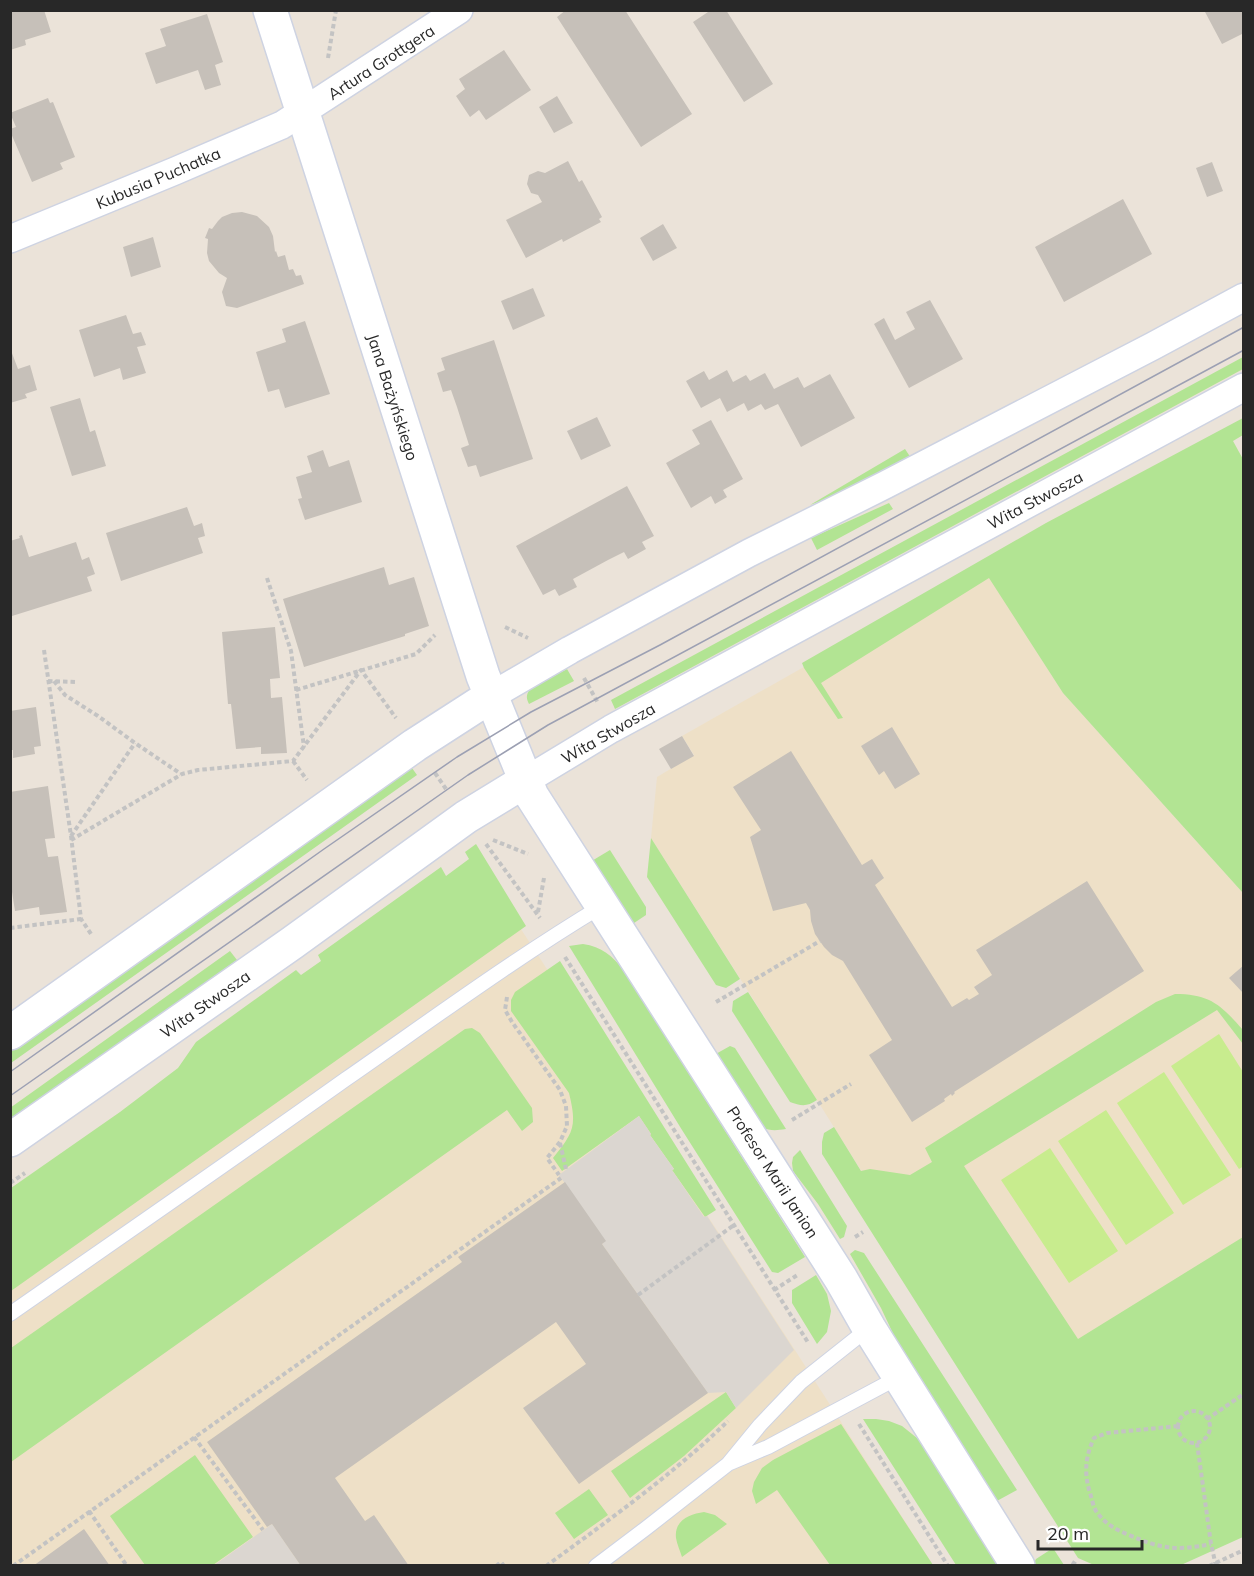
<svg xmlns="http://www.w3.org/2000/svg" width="1254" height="1576" viewBox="0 0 1254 1576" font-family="Mulish,sans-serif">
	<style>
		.education { fill: #eee0c7 }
		.green { fill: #b2e493 }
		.pitch { fill: #c8ec8e }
		.plaza { fill: #dbd6d0 }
		.building { fill: #c6c0b9 }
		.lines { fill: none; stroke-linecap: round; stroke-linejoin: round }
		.service-casing { stroke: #ced3e2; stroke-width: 16 }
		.minor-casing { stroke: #ced3e2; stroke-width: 30 }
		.tertiary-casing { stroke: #ced3e2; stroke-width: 36 }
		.path { stroke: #c3c3c3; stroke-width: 4; stroke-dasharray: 4.5 3; stroke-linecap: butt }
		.service { stroke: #fff; stroke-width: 14 }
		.minor { stroke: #fff; stroke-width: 27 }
		.tertiary { stroke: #fff; stroke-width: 33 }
		.tram { stroke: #9ca0b3; stroke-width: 1.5 }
		.labels { text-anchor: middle; stroke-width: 5; stroke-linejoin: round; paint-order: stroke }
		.street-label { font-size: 16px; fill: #282828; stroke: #fff }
	</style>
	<rect width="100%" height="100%" fill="#ebe3d9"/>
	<path class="education" d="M982 566 1063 693 1243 893V1304L1022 1428 817 1100 651 838 657 777 694 755 682 736Z
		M487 877 791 1344 933 1565H11L10 1197Z"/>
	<path class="green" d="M1243 357V369L615 709 611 700Z
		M1243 418V435L1233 441 1244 461 1243 893 1063 693 989 578 821 683 843 718 838 719 804 668 802 663 1046 523Z
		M905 449 911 458 829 498 810 505Z
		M889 503 893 509 817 550 811 538Z
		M567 669 574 681 529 704C526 698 526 695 530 689Z
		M412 768 417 775 11 1063 10 1052Z
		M651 838 740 979 726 988 716 985 647 877Z
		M476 844 526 926 11 1291V1188L120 1112 178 1068 196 1042 296 970 301 975 321 961 318 955 441 867 446 876 469 859 465 852Z
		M610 850 646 907V915L631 925 590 862Z
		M583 944C602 947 612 955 624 971L805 1257 778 1273 772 1272 682 1130 569 946Z
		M230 951 237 960 11 1120 10 1108Z
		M560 961 716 1210 705 1217 672 1170 674 1169 650 1135 651 1134 639 1116 562 1171 553 1158C574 1132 577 1126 569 1093L511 1011V1000L515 992Z
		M748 992 817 1100C807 1107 801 1106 790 1102L732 1011 733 1001Z
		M1175 994C1210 994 1221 1005 1243 1030V1044L1217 1010 964 1166 1078 1339 1243 1237V1537L1181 1565H1094L1078 1558 822 1154V1142L824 1133 834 1127 861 1171 870 1169 910 1175 932 1162 925 1148 1156 1002Z
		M472 1028 480 1033 532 1108 533 1122 522 1131 507 1110 11 1462V1348L465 1029Z
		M730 1046 735 1048 786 1129C774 1131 768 1131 757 1125L714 1055Z
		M800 1150 847 1226 844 1237 840 1239 818 1204 793 1171 792 1163 793 1157Z
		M855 1250 864 1253 1017 1490 995 1502 906 1361 881 1308 850 1254Z
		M816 1275 827 1294 831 1311 827 1332 817 1344 792 1303V1290Z
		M726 1392 736 1408 684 1456 630 1498 611 1471Z
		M863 1419H876L889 1421 902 1426 922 1442 1000 1565H956Z
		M841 1424 933 1565H830L777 1490 756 1504 752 1491 754 1482 762 1468 773 1460Z
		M195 1455 253 1537 213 1565H145L110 1516Z
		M589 1489 608 1515 574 1539 555 1513Z
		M704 1512 715 1515 727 1524 682 1557C680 1551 677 1544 676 1538 674 1520 690 1514 704 1512Z
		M1053 1548 1064 1565H1035L1034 1563 1036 1559Z"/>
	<path class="pitch" d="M1219 1034 1243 1072 1244 1166 1239 1169 1171 1066Z
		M1164 1072 1231 1175 1183 1205 1117 1103Z
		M1106 1110 1174 1213 1126 1245 1058 1141Z
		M1050 1148 1118 1251 1069 1283 1001 1180Z"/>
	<path class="plaza" d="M639 1116 651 1134 650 1135 674 1169 672 1170 704 1217 707 1216 794 1350 736 1408 726 1392 708 1393 602 1244 605 1241 559 1175Z
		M272 1524 301 1566H213Z"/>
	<path class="building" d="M10 10H44L51 32 25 40 26 45 10 50Z
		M566 10H625L692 114 641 147 557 17Z
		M711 10H726L773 84 744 102 693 22Z
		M1204 10H1244V33L1222 44Z
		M207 14 223 62 215 65 221 85 205 90 198 70 156 84 145 53 166 46 160 29Z
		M504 50 531 90 486 120 479 110 470 117 456 96 465 89 459 79Z
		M557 96 573 123 554 133 539 107Z
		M48 98 50 103 53 102 75 157 60 163 63 169 32 182 10 131V129L16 127 10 113Z
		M568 161 579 182 582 180 602 217 599 219 601 222 563 242 562 239 526 258 506 220 542 202 538 195 531 193 527 184 529 175 538 171 545 173Z
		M1212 162 1223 191 1207 197 1196 168Z
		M1123 199 1152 254 1064 302 1035 247Z
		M242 212 257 216 269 227 273 236 275 252 276 251 278 257 285 255 289 270 293 269 296 276 301 275 304 284 237 308 226 306 222 292 227 278 219 273 209 261 207 253 208 239 205 238 209 228 212 229 218 221 222 217 232 213Z
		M663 224 677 248 653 261 640 238Z
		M153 237 161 267 131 277 123 247Z
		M533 288 545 316 513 330 501 301Z
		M930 300 963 359 909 388 874 324 884 318 895 340 915 329 906 312Z
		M126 315 133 334 141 332 146 345 137 347 146 373 123 380 120 368 94 377 79 330Z
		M305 321 330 394 285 408 279 389 268 392 256 352 286 342 282 329Z
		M494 340 533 459 480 477 476 465 468 467 461 448 469 445 457 407 451 390 443 392 437 373 445 370 441 358Z
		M10 348 18 369 30 365 37 390 25 394 27 398 10 403Z
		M727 370 733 382 746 375 750 381 765 373 774 389 798 377 804 388 830 374 855 418 801 447 778 404 765 410 761 404 748 411 744 403 727 412 720 398 701 408 686 381 704 371 709 380Z
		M80 398 90 432 95 430 106 466 72 476 50 407Z
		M597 417 611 446 581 460 567 431Z
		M711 420 743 479 723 490 727 497 715 504 711 496 691 508 666 463 700 444 692 430Z
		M323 450 329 467 349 460 362 502 305 520 298 499 302 498 296 477 312 472 307 456Z
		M627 486 654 536 642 542 646 549 628 559 624 552 608 560 573 579 577 587 559 596 555 589 543 595 516 546Z
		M187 507 194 526 202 523 205 536 198 538 203 553 121 581 106 533Z
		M22 535 29 557 76 542 82 560 89 557 95 574 87 577 92 591 12 616 10 610V541L20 538 19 536Z
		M384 567 389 585 414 577 429 626 405 634V636L304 667 283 599Z
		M275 627 280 678 270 679 271 698 282 697 287 753 261 754V747L236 749 231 704H228L222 632Z
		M36 707 41 746 34 747 35 754 13 758V750H10V711Z
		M892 727 920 774 895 789 884 771 879 775 861 746Z
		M682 736 694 756 671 769 659 749Z
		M791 751 862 865 872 859 884 878 875 885 952 1007 967 998 969 1000 979 994 974 987 992 975 976 950 1087 881 1144 971 954 1092 955 1093 952 1096 951 1094 944 1099 945 1101 912 1122 869 1055 892 1040 843 961 832 955 824 947 815 934 811 921 810 910 806 903 773 911 750 837 761 830 733 787Z
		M48 786 55 838 45 839 48 857 58 856 67 912 40 915 39 907 15 911 10 879V792Z
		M1244 965V994L1229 978Z
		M565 1182 606 1241 602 1244 708 1393 579 1484 523 1408 586 1364 556 1322 335 1478 365 1521 374 1515 409 1566H301L272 1524 267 1527 207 1442 462 1262 458 1257Z
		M84 1529 110 1566H33Z"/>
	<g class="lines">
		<defs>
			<path id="service" d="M10 1314C122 1236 235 1158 346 1079 431 1020 514 959 602 906
				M730 1463 768 1447 899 1377
				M596 1566 645 1529 728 1464 760 1425 801 1382 869 1328"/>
			<path id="minor" d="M10 239 175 171 282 125 459 10
				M491 696 570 650 749 553 885 485 1153 346 1244 297
				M525 781 611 729 1244 387"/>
			<path id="tertiary" d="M270 10 483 676 532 796 841 1279 869 1328 1018 1566
				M10 1033 415 745 491 696
				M10 1140 292 943 466 817 525 781"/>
		</defs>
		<use href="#service" class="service-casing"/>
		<use href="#minor" class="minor-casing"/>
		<use href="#tertiary" class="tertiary-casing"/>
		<path class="path" d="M328 58 336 10
			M267 578 291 651 304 747
			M505 627 528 638
			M44 650 71 836 81 919 91 934
			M584 678 598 703
			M48 681 75 682
			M54 681 65 695 98 716 135 743 181 774
			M296 690 416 654 435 635
			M293 761 307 780
			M435 773 446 789
			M71 836 135 743
			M71 840 182 774 198 770 293 761 361 670 396 718
			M493 840 528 854
			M486 844 540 918
			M538 912 544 878
			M10 928 81 919
			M565 957 809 1344
			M507 997 505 1010 512 1022 560 1090 566 1106 567 1126 560 1142 547 1158 559 1175
			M716 1002 820 941
			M792 1120 851 1084
			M560 1143 566 1169
			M10 1183 25 1173
			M855 1237 863 1232
			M774 1290 799 1274
			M638 1295 734 1225
			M1178 1427a16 16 0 1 1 32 0a16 16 0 1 1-32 0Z
			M1207 1419 1244 1394
			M859 1424 948 1566
			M1178 1426 1107 1433 1094 1438C1085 1457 1084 1474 1090 1493 1092 1499 1093 1506 1096 1511 1105 1524 1115 1529 1129 1535 1161 1549 1177 1551 1211 1544
			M194 1437 263 1530
			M1197 1443 1211 1544 1216 1566
			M89 1511 127 1566
			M1072 1562 1078 1566
			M13 1566 561 1178
			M496 1566 501 1562 504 1566
			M546 1566C609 1520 672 1475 728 1421
			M1209 1566 1244 1550"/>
		<use href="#service" class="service"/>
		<use href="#minor" class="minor"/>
		<use href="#tertiary" class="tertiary"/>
		<path class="tram" d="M10 1072 324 849 457 757 531 712 660 645 1244 327
			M10 1096 468 775 548 725 1244 350"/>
	</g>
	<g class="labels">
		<g class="street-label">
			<text transform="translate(381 62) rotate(-33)" y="6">Artura Grottgera</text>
			<text transform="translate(158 178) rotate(-23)" y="6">Kubusia Puchatka</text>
			<text transform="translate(393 397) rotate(72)" y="6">Jana Bażyńskiego</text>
			<text transform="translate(1035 500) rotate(-28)" y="6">Wita Stwosza</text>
			<text transform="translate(608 733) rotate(-30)" y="6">Wita Stwosza</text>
			<text transform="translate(205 1004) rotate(-35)" y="6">Wita Stwosza</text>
			<text transform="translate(773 1172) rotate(57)" y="6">Profesor Marii Janion</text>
		</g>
	</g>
	<rect width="1254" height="1576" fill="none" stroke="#282828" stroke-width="24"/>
	<path d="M1038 1540v9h104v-9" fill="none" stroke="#282828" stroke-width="3"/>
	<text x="1047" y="1540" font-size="18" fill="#282828" stroke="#ffffff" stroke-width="4.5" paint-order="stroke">20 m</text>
</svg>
